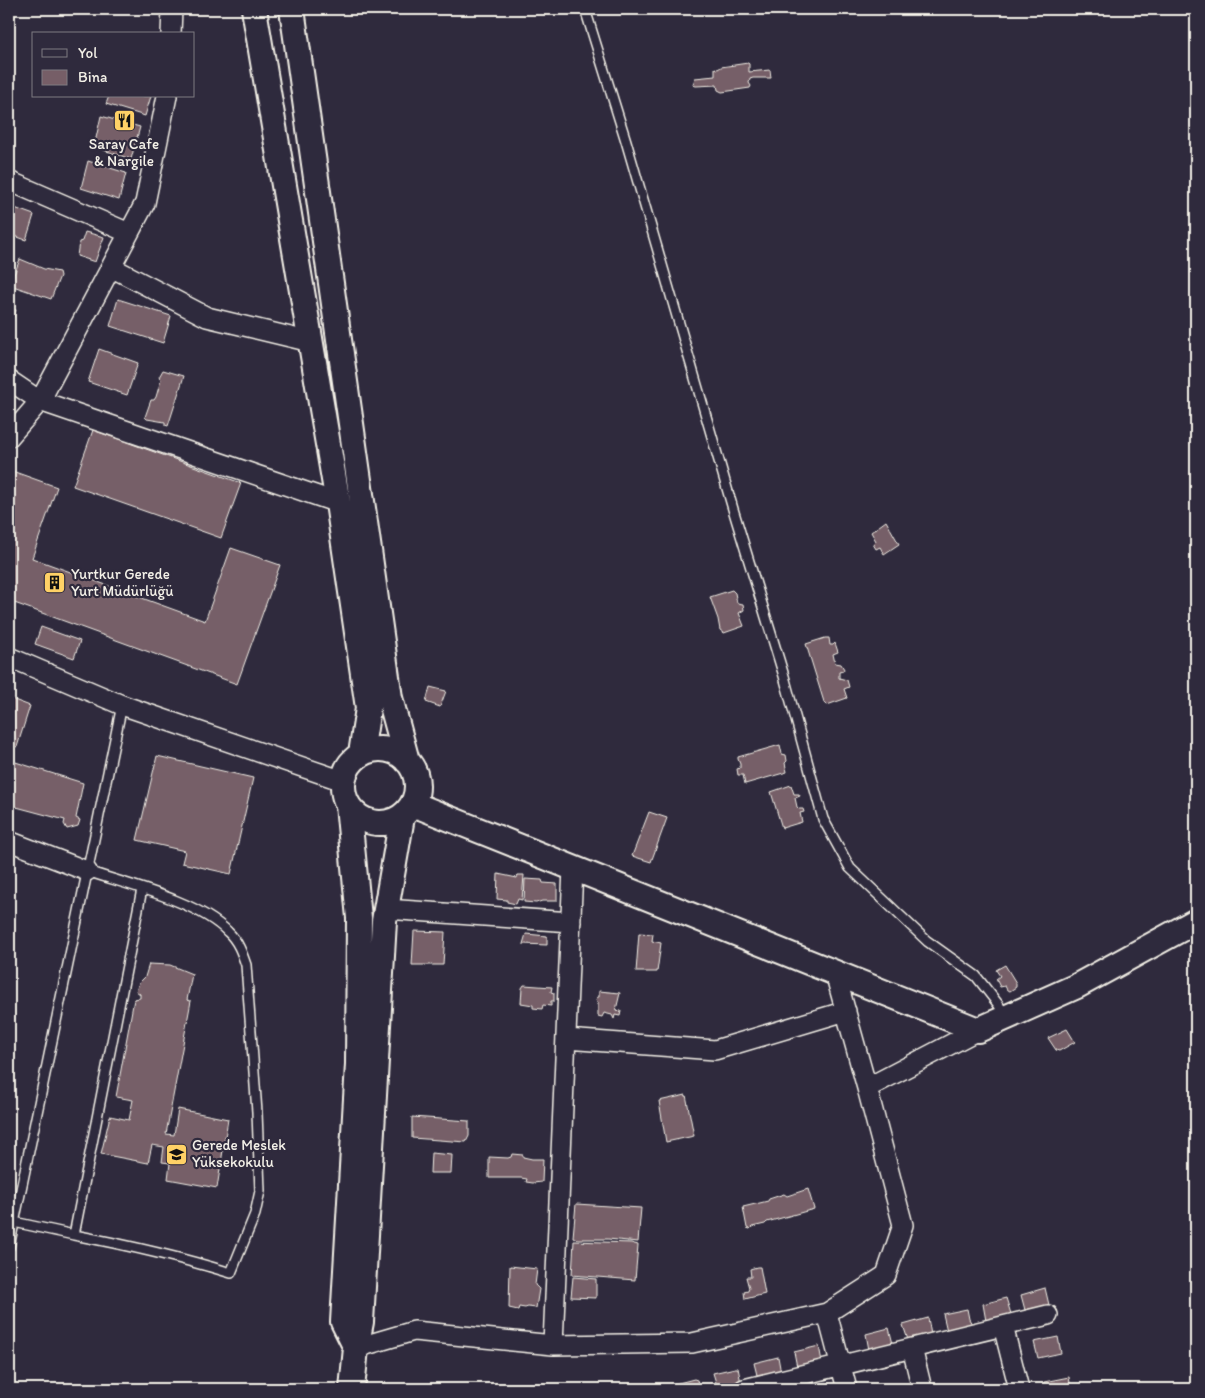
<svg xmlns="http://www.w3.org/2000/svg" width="1205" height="1398" viewBox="0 0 1205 1398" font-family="Itim,sans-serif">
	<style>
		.building { fill: #765e67; stroke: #f4f1e8 }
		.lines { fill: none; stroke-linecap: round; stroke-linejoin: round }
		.service-casing { stroke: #f4f1e8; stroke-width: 12 }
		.minor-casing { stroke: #f4f1e8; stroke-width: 22 }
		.tertiary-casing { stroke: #f4f1e8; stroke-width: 28 }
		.service { stroke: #2f2a3d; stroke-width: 9 }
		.minor { stroke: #2f2a3d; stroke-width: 19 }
		.tertiary { stroke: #2f2a3d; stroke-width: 24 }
		.labels { text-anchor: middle; stroke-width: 4.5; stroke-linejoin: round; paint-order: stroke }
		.poi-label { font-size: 15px; fill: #f4f1e8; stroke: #2f2a3d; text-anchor: start }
	</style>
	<rect width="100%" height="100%" fill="#2f2a3d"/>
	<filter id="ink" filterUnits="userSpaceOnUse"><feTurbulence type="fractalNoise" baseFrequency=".02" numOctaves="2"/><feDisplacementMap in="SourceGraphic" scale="10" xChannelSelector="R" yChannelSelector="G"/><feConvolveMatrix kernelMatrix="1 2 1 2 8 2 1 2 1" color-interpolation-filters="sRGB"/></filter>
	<g filter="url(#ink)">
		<path class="building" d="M748 63 749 64V72L770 70 771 78H753L750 79 749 83 751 86 750 88 722 92 718 90 717 85 696 86 693 85 695 78 715 76V68L718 69 721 67Z
			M109 96H151L145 116 106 104Z
			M101 116 140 127 131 159 94 147Z
			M88 161 126 173 119 200 81 188Z
			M9 206 34 215 26 240 9 234Z
			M85 232 104 237 95 262 77 256 79 242 82 241Z
			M20 259 44 269 59 272 60 276 51 299 10 285Z
			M118 299 171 316 163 343 110 326Z
			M9 308 16 310 9 333Z
			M99 349 138 363 127 395 88 382Z
			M163 370 184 376 168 426 165 425V422L147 419 145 417 151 400H154L156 397 161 380 159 377Z
			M93 430 241 483 221 538 73 486Z
			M12 471 57 487 32 558 205 621 231 548 280 565 237 684 9 601V479Z
			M886 521 899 544 884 554 880 547 876 549 873 544 876 541 871 532Z
			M732 590 735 593 737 603 743 604 744 610 739 613 744 626 724 633 720 630 718 619 710 597Z
			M41 627 80 641 74 658 35 644Z
			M825 638H829L830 645H833L835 643 838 652 833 654 835 663 841 664 844 669 843 671 839 672V678L847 680 849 687 844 689 847 698 827 705 824 702 806 644Z
			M430 687 446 691 440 707 426 702Z
			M9 698 30 706 17 747 9 744Z
			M780 745 782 754 786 755 787 761 785 763 787 772 745 784 743 775H738L737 769 740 768V764L738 759V757Z
			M157 756 253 778 231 874 182 863 185 851 137 840Z
			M9 760 83 783 76 818 80 820 78 826 67 829 64 824 65 820 9 805Z
			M791 785 794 794H799L800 796 795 798 797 807 799 809H803L804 812 800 813 802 822 782 828 771 792Z
			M649 812 667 818 651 862 632 856Z
			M498 874 517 878 518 875H524L522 900 518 899 516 904 507 902V900L497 899Z
			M525 879 542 880 543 883 557 884V901H542L536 903 524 902Z
			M414 931 445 932 443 965H412Z
			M639 933 653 934 652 941 661 943 657 972H636Z
			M526 934 547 936V945L523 944Z
			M149 964 170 965 192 974 187 1000 191 1001 166 1134 174 1135 178 1109 228 1119 217 1188 168 1179 170 1163 162 1162 164 1147 152 1145 148 1163 101 1154 110 1116 129 1120 133 1100 116 1097 134 999 140 998V994L136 991 139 983 145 977Z
			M1005 965 1016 983V987L1010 991 1007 990 1005 986 1000 987 996 979 1000 976 996 970Z
			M524 985 552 987 551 992 554 993V1001H551V1006L543 1005 542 1009 533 1008V1005L521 1003 522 988Z
			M599 991 620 993 616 1010 621 1011 620 1016 615 1015 614 1019 612 1015 604 1013 602 1017 598 1016V1002L596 1001 597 997H599Z
			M1067 1029 1075 1042 1059 1051 1056 1050 1048 1038Z
			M686 1095 694 1136 666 1142 659 1101Z
			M412 1117 469 1121V1136L466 1142 412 1138Z
			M431 1153 452 1155 451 1173H430Z
			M512 1154 523 1155V1157L532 1159H543L542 1182 533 1183 526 1182 527 1179 521 1178H489V1157L508 1158 511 1157Z
			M808 1189 814 1209 767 1222 765 1224 752 1227 750 1229 747 1228 743 1207 768 1201 769 1199 784 1194 787 1196Z
			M576 1204 641 1208 638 1242 608 1239H577L573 1237Z
			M574 1241 631 1243 638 1245 635 1280 572 1275Z
			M510 1266 537 1269 535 1285 539 1289 536 1308 528 1307 525 1308 519 1307 518 1310 509 1308Z
			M757 1267H760L765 1294 745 1299 744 1292 748 1291 749 1288 746 1277H751L750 1269Z
			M573 1277 596 1279V1298L571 1297Z
			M1045 1288 1049 1305 1025 1310 1021 1295Z
			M1006 1298 1011 1314 986 1321 983 1304Z
			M967 1309 969 1319 972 1324 947 1331 943 1314Z
			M928 1318 931 1335 908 1340 903 1325Z
			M889 1328 893 1344 869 1350 866 1334Z
			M1058 1337 1061 1353 1038 1358 1034 1342Z
			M819 1346 822 1362 797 1367 794 1352Z
			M778 1357 781 1373 758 1379 754 1363Z
			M735 1368H738L741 1383 718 1389 713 1373Z
			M1069 1377 1071 1389H1046L1044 1382Z
			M694 1379 697 1380 700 1389H673L671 1385Z"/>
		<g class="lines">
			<defs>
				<path id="service" d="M585 9 626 141 733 509 784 676 823 819 850 868 927 941 976 976 998 1004 1006 1017
					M87 871C128 885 198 901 228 932 238 941 242 953 246 965L257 1112 260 1191 255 1214 231 1273C179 1257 127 1245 74 1235L142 889
					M14 1222 74 1235
					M9 1247 122 705"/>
				<path id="minor" d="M171 34 172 9
					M9 181 129 233
					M111 267 207 317 311 342
					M9 380 40 401 338 503
					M9 437 40 401 145 203 167 96
					M9 657 122 705 343 781
					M9 841 87 871
					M386 909 571 922
					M835 973 867 1088
					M566 1039 715 1050 846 1011
					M827 1313 847 1389
					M1003 1326 1019 1389
					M553 1345 573 868
					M356 1348 414 1331 553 1345 692 1343 827 1313 886 1275 903 1225 867 1088 978 1030
					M912 1348 922 1389
					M744 1389 1048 1315"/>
				<path id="tertiary" d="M254 9 338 503 368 708 361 754
					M292 9 390 698 407 761
					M343 786a37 37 0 1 1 74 0a37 37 0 1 1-74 0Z
					M413 804 978 1030 1077 986 1196 921
					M348 805 359 918 358 1064 343 1322 356 1348
					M352 1389 356 1348 361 1322 384 921 402 817"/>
			</defs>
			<use href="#service" class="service-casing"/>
			<use href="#minor" class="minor-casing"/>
			<use href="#tertiary" class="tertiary-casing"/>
			<use href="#service" class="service"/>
			<use href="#minor" class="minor"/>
			<use href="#tertiary" class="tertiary"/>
		</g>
	</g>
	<defs>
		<symbol id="restaurant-square" viewBox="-11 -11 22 22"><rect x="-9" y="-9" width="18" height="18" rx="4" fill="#ffd166" stroke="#2f2a3d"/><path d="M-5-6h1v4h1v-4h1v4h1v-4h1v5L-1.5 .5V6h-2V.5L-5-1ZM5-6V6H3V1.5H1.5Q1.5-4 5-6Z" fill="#111"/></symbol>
		<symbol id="building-square" viewBox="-11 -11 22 22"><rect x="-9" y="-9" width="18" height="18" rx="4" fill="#ffd166" stroke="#2f2a3d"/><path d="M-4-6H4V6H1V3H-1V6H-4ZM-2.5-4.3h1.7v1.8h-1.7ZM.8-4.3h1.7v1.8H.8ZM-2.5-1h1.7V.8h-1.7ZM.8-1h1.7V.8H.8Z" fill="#111"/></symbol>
		<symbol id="university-square" viewBox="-11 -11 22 22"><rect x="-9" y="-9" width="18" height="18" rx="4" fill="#ffd166" stroke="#2f2a3d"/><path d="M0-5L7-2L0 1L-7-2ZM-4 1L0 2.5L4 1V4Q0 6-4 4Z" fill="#111"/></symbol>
	</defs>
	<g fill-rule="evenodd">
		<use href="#restaurant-square" x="112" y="108" width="25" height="25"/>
		<use href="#building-square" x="42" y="570" width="25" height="25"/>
		<use href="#university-square" x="164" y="1142" width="25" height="25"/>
	</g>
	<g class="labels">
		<g class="poi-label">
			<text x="124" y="149" text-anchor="middle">Saray Cafe<tspan x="124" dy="17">&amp; Nargile</tspan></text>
			<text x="71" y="579">Yurtkur Gerede<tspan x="71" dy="17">Yurt Müdürlüğü</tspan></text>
			<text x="192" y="1150">Gerede Meslek<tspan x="192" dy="17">Yüksekokulu</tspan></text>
		</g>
	</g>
	<rect width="1205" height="1398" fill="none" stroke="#2f2a3d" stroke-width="30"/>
	<rect x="15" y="15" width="1175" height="1368" fill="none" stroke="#f4f1e8" stroke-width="2" filter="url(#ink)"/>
	<rect x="32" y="32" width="162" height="65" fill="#2f2a3d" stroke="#7e7a81"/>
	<rect x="42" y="49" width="25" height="8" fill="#2f2a3d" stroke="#7e7a81"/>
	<text x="78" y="58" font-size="15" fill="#f4f1e8">Yol</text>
	<rect x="42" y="70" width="25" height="15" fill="#765e67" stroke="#7e7a81"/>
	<text x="78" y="82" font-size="15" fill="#f4f1e8">Bina</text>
</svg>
